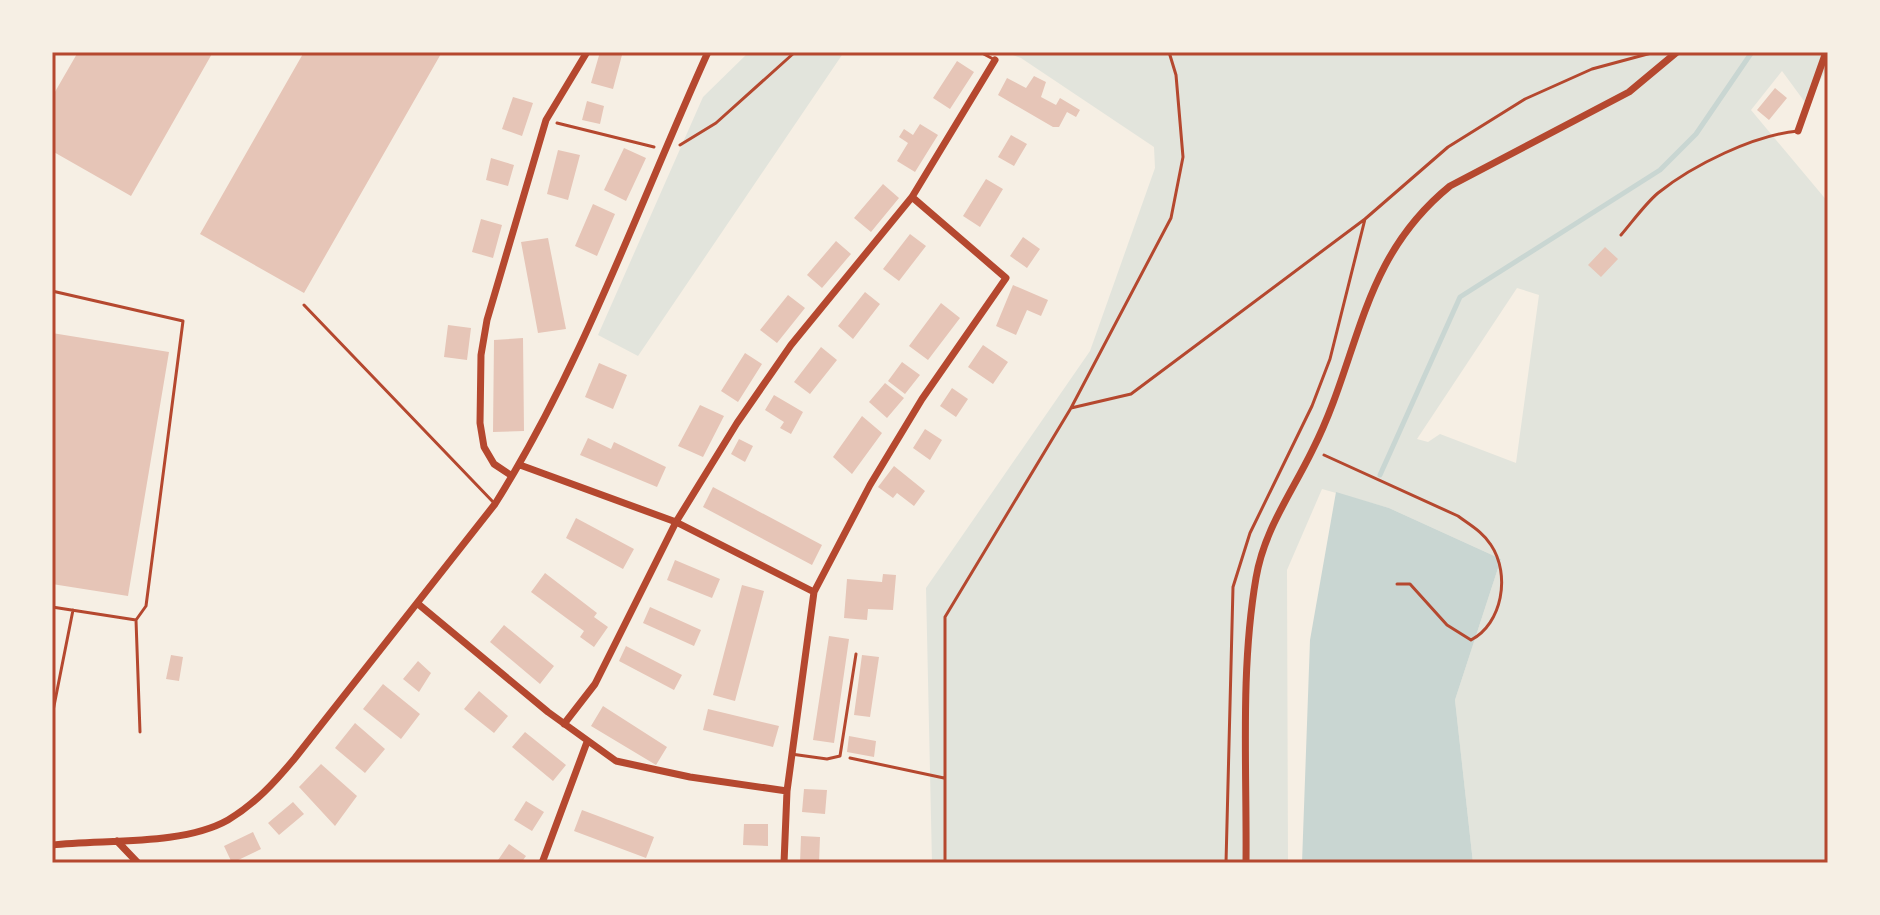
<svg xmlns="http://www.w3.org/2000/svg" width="1880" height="915" viewBox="0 0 1880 915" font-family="Barlow,sans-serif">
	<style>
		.green { fill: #e2e4dc; fill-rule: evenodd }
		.water { fill: #c9d6d2 }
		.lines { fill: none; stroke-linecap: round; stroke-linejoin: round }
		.stream { stroke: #c9d6d2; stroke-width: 5 }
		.building { fill: #e6c5b7 }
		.path { stroke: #b5482f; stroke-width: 3 }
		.service { stroke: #b5482f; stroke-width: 3 }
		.minor { stroke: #b5482f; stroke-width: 7 }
		.neatline { fill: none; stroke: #b5482f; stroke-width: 3 }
	</style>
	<rect width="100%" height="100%" fill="#f6efe4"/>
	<path class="green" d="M749 52H844L638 356 598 335 703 97Z
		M1005 52H1828V66L1807 105 1782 71 1751 110 1828 202V863H1473L1455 700 1501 559 1389 508 1322 489 1287 570 1288 863H932L926 588 1090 351 1155 168 1154 147 1021 58ZM1517 288 1539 295 1516 463 1440 434 1428 442 1417 439Z"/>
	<path class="water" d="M1336 492 1389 508 1501 559 1455 700 1473 863H1302L1310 640Z"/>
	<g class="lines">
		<path class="stream" d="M1380 475 1460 297 1660 170 1696 134 1752 52"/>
	</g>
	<path class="building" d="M78 52H213L131 196 52 151V97Z
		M304 52H442L304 293 200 234Z
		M600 52 622 55 613 89 591 83Z
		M957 61 974 72 950 109 933 98Z
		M1034 76 1046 82 1041 97 1056 105 1060 98 1080 110 1076 117 1067 112 1059 127H1053L998 95 1007 78 1026 88Z
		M1775 88 1787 98 1769 120 1757 110Z
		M513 97 533 103 522 136 502 129Z
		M587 101 604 106 600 124 582 120Z
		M920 124 938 135 915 172 897 161 908 143 899 137 904 129 913 135Z
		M1011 135 1027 144 1014 166 998 157Z
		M624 148 646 158 626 201 604 190Z
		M558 150 580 155 568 200 547 194Z
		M491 158 514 165 508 186 486 180Z
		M986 179 1003 189 980 227 963 216Z
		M883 184 899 198 871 232 854 218Z
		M593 204 615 214 597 256 575 246Z
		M481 219 502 225 493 258 472 252Z
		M910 234 926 246 899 281 883 269Z
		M1023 237 1040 249 1027 268 1010 256Z
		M548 238 566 329 538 333 521 242Z
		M836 241 851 254 822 288 807 275Z
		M1605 247 1618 259 1601 277 1588 265Z
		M1013 285 1048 300 1041 316 1027 310 1016 335 996 326Z
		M865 292 880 304 853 339 838 326Z
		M788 295 805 308 777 343 760 330Z
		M941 303 960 318 928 360 909 346Z
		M448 325 471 328 467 360 444 357Z
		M52 333 169 352 128 596 52 584Z
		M523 338 524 431 493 432 494 340Z
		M983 345 1008 362 993 384 968 367Z
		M821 347 837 360 810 394 794 382Z
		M745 353 762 364 738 402 721 391Z
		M902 362 920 375 905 394 888 381Z
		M599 363 627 375 613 409 585 397Z
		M885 383 904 398 887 418 869 402Z
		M952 388 968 399 956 417 940 406Z
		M774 395 803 412 791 434 780 428 784 422 765 410Z
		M700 405 724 416 703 457 678 446Z
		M862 416 882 433 852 474 833 457Z
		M925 429 942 440 930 460 913 448Z
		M588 438 611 449 614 442 666 467 657 487 580 455Z
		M739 439 753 446 745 462 731 454Z
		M894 466 925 491 914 506 897 493 893 498 878 487Z
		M713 487 822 545 812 565 703 507Z
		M576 518 634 549 623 569 566 538Z
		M675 560 720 579 712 598 667 580Z
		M545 573 597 613 594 617 608 627 594 647 580 637 584 631 531 592Z
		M883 574 896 575 893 610 868 609 867 620 844 618 847 579 882 582Z
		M742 585 764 591 735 701 713 695Z
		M650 607 701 630 694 646 643 623Z
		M504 625 554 666 540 684 490 642Z
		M829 636 849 639 834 743 813 740Z
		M626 646 682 675 674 690 619 661Z
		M171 655 183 657 179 681 166 679Z
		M862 655 879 657 870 717 854 715Z
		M418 661 431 673 419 692 403 679Z
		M383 684 420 714 401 739 363 709Z
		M479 691 508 716 494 733 464 709Z
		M603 706 667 747 656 765 591 726Z
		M708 709 779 726 773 747 703 730Z
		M355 723 385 749 365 773 335 748Z
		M525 732 566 765 553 781 512 747Z
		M849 736 876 741 874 757 847 752Z
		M321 764 357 796 335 826 299 787Z
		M804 789 827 790 825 814 802 812Z
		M526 801 544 812 532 831 514 820Z
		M293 802 304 814 279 835 268 823Z
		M582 810 654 837 646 858 574 831Z
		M744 824H768V846L743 845Z
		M253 832 261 849 232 863 224 846Z
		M801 836 820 837 819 863H800Z
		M509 844 526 856 521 863H496Z"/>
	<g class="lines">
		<path class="path" d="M557 123 654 147
			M680 145 716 123 795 52
			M1071 408 1131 394 1365 219 1448 147 1525 99 1592 69 1655 52
			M1324 455 1458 516C1470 525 1483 532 1491 545 1511 575 1502 624 1471 640L1447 625 1410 584H1397
			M850 758 944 778
			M945 863V617L1071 408 1171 218 1183 157 1176 75 1169 52
			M1226 863 1233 587 1250 533 1312 406 1330 359 1365 219"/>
		<path class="service" d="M980 52 995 60
			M1621 235C1633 221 1645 204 1658 193 1693 165 1754 135 1798 131
			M52 291 183 321 146 606 136 620 52 607
			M304 305 495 504
			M136 620 140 732
			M52 716 73 610
			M791 754 827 759 840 756 856 654"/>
		<path class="minor" d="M1798 131 1826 52
			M520 465 676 522 814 592
			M512 476 494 464 484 447 480 423 481 355 487 320 546 120 587 52
			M417 603 548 712 616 761 690 777 787 791
			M564 724 595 684 676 522 737 423 791 345 912 197 995 60
			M117 841 138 863
			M52 845C104 839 182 846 228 820 255 804 275 782 295 758L495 504C583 364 640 202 708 52
			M542 863 587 742
			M784 863 787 791 814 592 870 485 922 399 1006 278 912 197
			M1246 863C1247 769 1240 671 1256 578 1264 530 1291 494 1312 451 1361 355 1359 260 1450 186L1629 92 1677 52"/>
	</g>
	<rect width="1880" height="915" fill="none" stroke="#f6efe4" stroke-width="108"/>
	<rect x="54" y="54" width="1772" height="807" class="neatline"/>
</svg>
